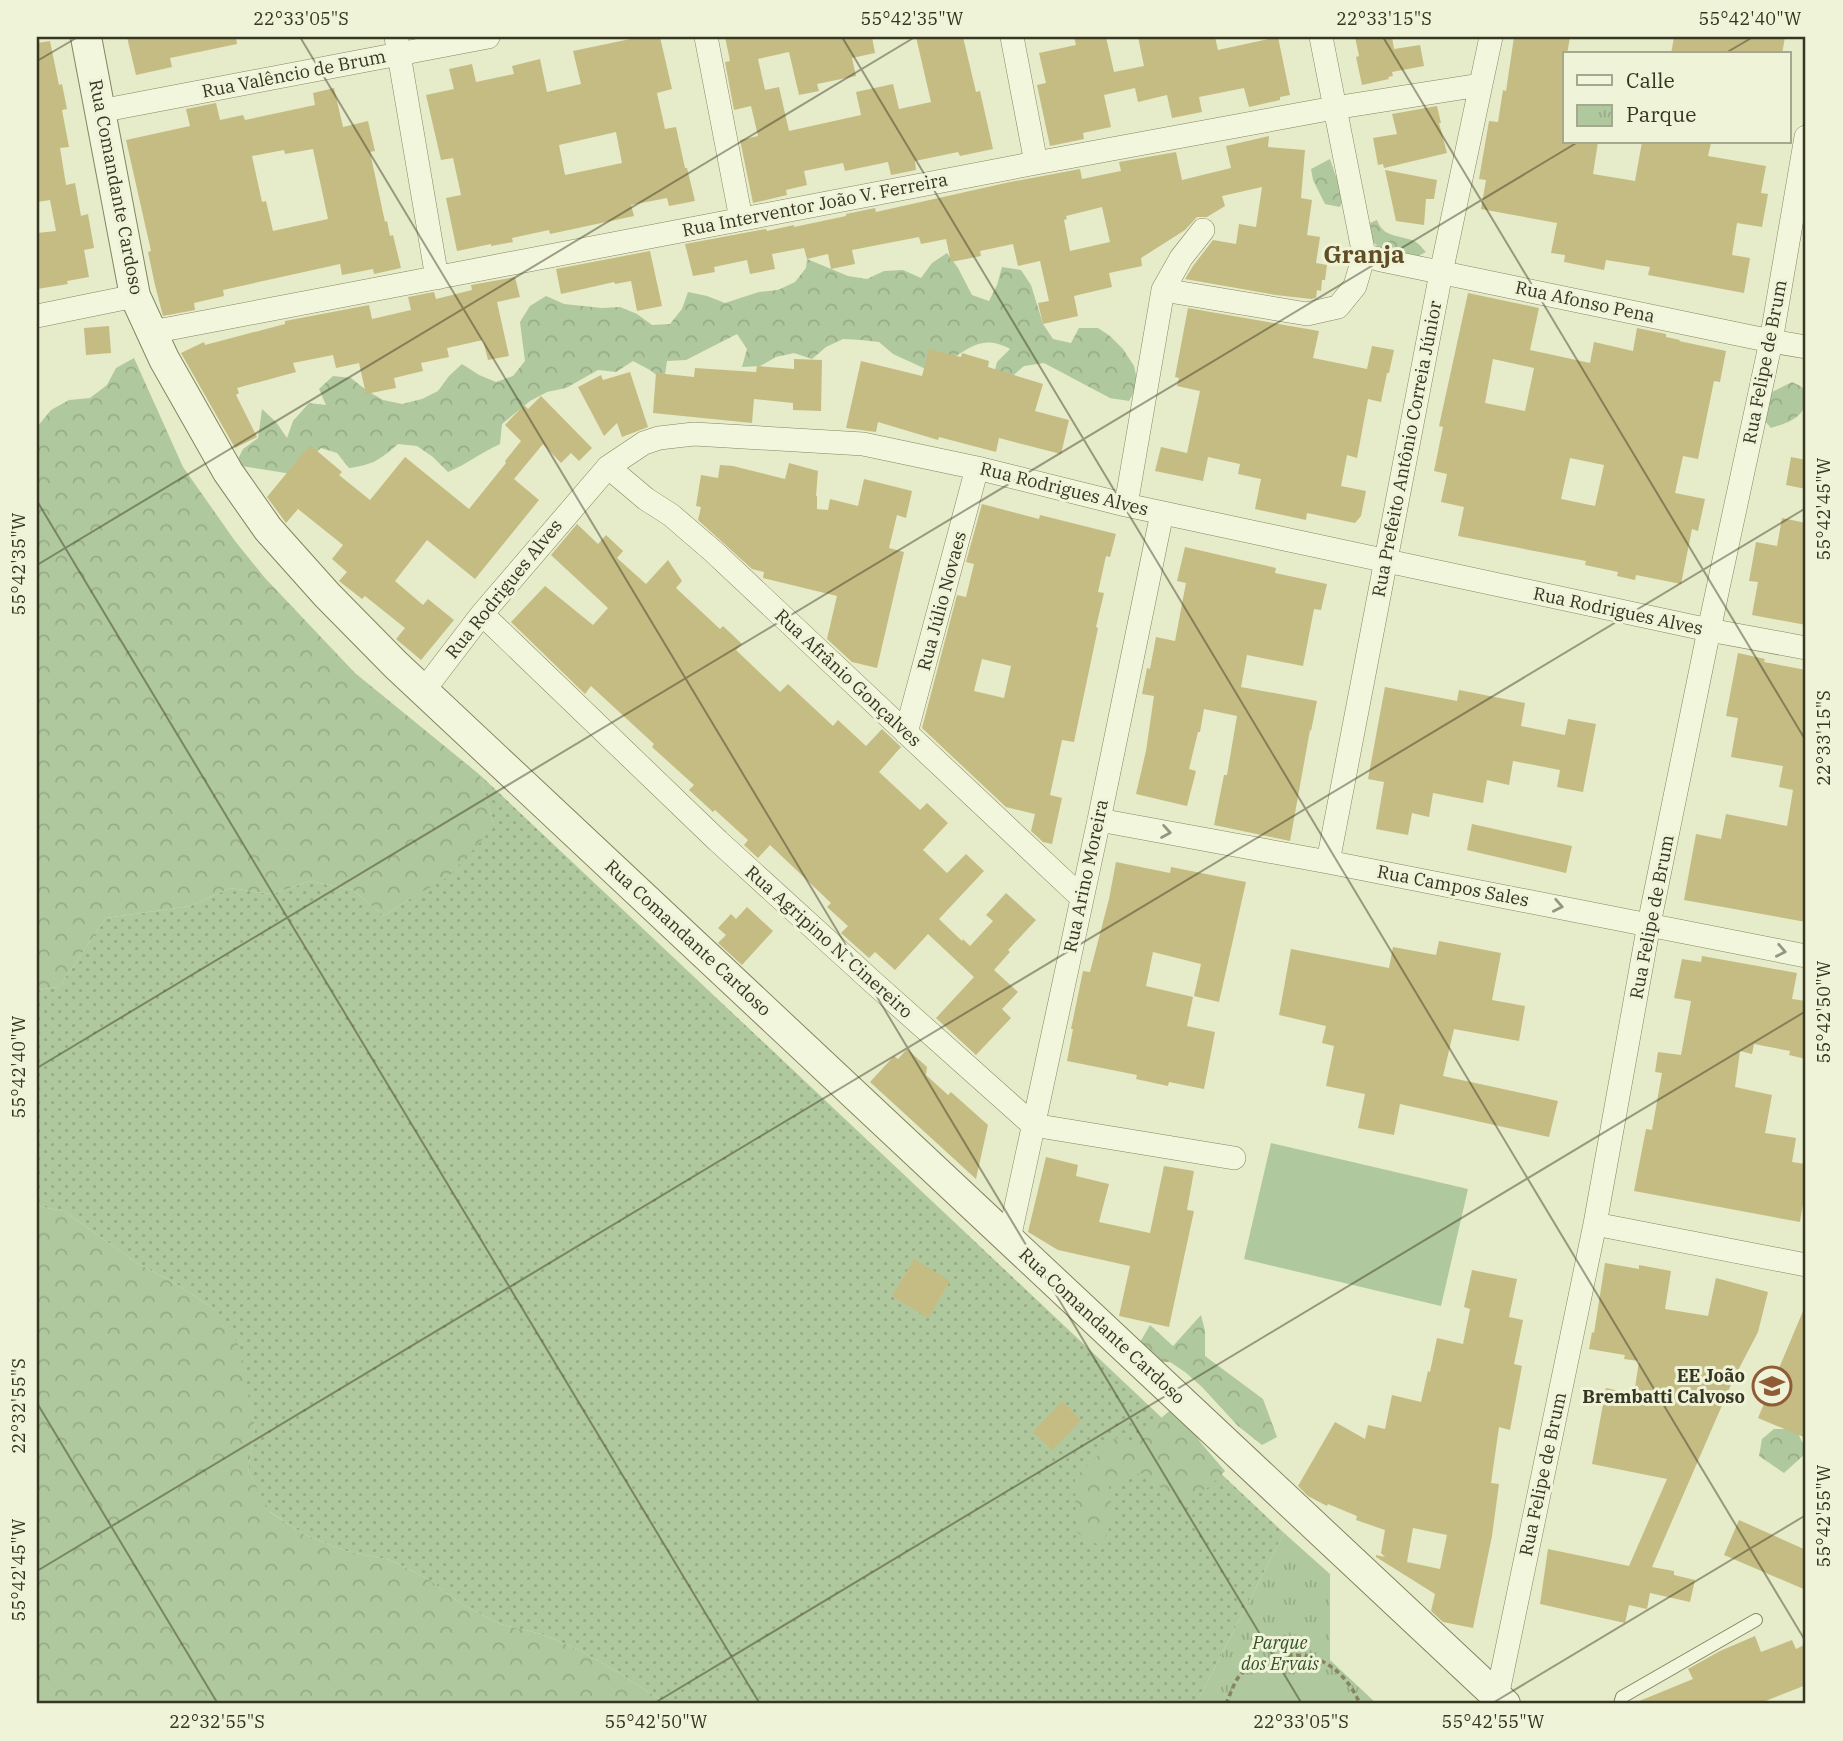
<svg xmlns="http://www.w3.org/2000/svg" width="1843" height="1741" viewBox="0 0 1843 1741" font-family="'IBM Plex Serif',serif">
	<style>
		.grass { fill: url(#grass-dots) }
		.forest { fill: url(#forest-crowns) }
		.park { fill: url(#park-tufts) }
		.pitch { fill: #b0c89e }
		.building { fill: #c5bc83; fill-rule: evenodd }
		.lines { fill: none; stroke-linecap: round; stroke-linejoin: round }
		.service-casing { stroke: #858560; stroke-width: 14 }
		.minor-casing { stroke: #858560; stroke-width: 24 }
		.tertiary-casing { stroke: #858560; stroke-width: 32 }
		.path { stroke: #858560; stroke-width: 3.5; stroke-dasharray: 5 3.5; stroke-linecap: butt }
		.service { stroke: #f2f6dc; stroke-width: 12 }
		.minor { stroke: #f2f6dc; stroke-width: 23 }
		.tertiary { stroke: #f2f6dc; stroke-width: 30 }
		.oneway { stroke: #94967f }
		.ticks { fill: none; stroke: #373622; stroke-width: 2; stroke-opacity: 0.45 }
		.labels { text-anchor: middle; stroke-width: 6; stroke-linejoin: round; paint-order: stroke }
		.street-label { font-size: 18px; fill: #373622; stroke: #eff3d8 }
		.poi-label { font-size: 18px; font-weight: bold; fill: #373622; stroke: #eff3d8; text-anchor: end }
		.park-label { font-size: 18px; font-style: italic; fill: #36522a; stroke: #eff3d8 }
		.district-label { font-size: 24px; font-weight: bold; fill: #604c25; stroke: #eff3d8 }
		.neatline { fill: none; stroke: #373622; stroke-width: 2.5 }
		.ticks-label { font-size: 18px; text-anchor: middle; fill: #373622 }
	</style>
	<defs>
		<pattern id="grass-dots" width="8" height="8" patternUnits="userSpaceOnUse" patternTransform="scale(1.75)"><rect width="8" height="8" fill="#b0c89e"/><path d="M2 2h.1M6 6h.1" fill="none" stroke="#98ac88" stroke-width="1.8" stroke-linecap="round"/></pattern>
		<pattern id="forest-crowns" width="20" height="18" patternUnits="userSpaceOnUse" patternTransform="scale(1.75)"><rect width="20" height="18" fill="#b0c89e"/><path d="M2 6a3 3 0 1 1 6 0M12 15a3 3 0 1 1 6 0" fill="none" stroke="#98ac88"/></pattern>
		<pattern id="park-tufts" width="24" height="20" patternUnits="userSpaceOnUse" patternTransform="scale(1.75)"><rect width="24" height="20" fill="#b0c89e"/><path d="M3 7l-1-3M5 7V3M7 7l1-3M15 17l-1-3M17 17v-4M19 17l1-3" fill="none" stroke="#98ac88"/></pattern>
	</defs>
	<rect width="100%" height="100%" fill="#e6ebc9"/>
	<path class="grass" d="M480 775 1284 1533 1196 1704H667L616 1671 579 1650 542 1634 500 1624 463 1605 428 1579 390 1560 346 1551 305 1535 269 1511 248 1470 255 1427 246 1386 213 1308 178 1285 137 1263 64 1211 37 1206V990L59 987 106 918 190 906 230 888 272 894 310 881 353 890 384 916 411 898 494 827Z"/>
	<path class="forest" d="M1330 159 1335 174 1345 194 1340 207 1325 204 1313 180 1311 169Z
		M1377 220C1383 237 1397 235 1412 240 1418 242 1422 248 1426 252L1411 260 1388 256 1372 241 1370 223Z
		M947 253 958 268 972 295 989 301 997 285 1002 267 1021 270 1031 285 1043 324 1053 339 1071 343 1079 328H1098L1110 336 1123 349 1134 366 1138 385 1129 401 1110 398 1044 363 1024 366 1010 378 992 382 997 362 1010 349C984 335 971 346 949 361 942 365 935 367 928 370L893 354 879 342 861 340 843 339 826 347 812 359 794 353 776 357 760 366 742 367 747 349 737 334 686 360 667 361 664 381 650 370 633 361 616 372 598 370 566 388 547 392 530 401 502 424 500 444C482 452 467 464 448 472L433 457 417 446 398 444C380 460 372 465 349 468L337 453 321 448 292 474 235 465 243 449 258 438 262 409 276 422 287 438 293 421 309 403 326 405 319 389 333 376 351 378 366 390 383 400 402 404 422 399 438 391 449 376 462 364 479 375 496 382 513 376 525 361 520 322 530 306 546 296 564 304 602 308 620 307 637 314 652 325 670 324 682 309 688 292 707 296 725 303 759 292 778 290 795 282 806 268 807 259 848 276 867 279 884 271 903 270 921 278 932 263Z
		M134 358 183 467 235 541 265 578 355 673 480 775 494 827 447 878 411 898 384 916 353 890 310 881 272 894 230 888 190 906 106 918 59 987 37 990V427L51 410 69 400 90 398 107 385 116 368Z
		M1792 382C1800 386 1806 387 1806 397 1807 417 1787 423 1771 428L1759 414 1768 394Z
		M37 1206 64 1211 137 1263 178 1285 213 1308 238 1344 255 1427 248 1470 270 1512 305 1535 346 1551 390 1560 428 1579 463 1605 500 1624 542 1634 579 1650 616 1671 667 1704H37Z
		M1201 1315 1205 1331V1356L1263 1399 1277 1437 1262 1445 1238 1426 1202 1387 1185 1372 1170 1362H1155L1139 1344 1150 1325 1173 1346Z
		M1175 1406 1201 1443 1225 1471 1209 1487 1180 1502 1141 1473 1109 1486 1113 1518 1102 1547 1076 1532 1075 1479 1115 1438 1135 1441Z
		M1774 1429H1796L1806 1450V1453L1784 1473 1759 1456 1762 1439Z"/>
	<path class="park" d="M1284 1533 1330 1574V1660L1377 1704H1196Z"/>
	<path class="pitch" d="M1271 1143 1468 1189 1441 1306 1244 1259Z
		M1282 1674C1309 1675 1324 1682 1339 1704H1237C1247 1686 1263 1679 1282 1674Z"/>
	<path class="building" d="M127 37H236L237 44 170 58 172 67 136 75Z
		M640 37H660L672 89 657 93 665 129 676 127 685 168H687L695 201 669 206 667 198 631 205 634 216 550 234 549 230 512 238 513 242 491 246V244L457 251 446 198 461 195 453 158 441 160 426 95 454 89 449 69 472 64 476 82 514 74 512 66 540 59 547 92 581 84 573 51ZM616 132 622 163 565 175 559 145Z
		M725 37H872L875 53 852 58 856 76 817 84 819 91 799 95 789 52 758 59 765 90 779 87 789 131 861 115 856 92 893 84 899 109 931 102 916 37H963L976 92 980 91 993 149 960 156 958 152 915 161 916 170 891 175 888 162 845 171 843 163 804 171 807 185 786 190 787 195 753 203 740 140 758 136 751 106 734 110 725 62 730 61Z
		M1074 37H1106L1114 72 1144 66 1138 37H1215L1218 50 1278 37 1290 95 1280 97V100L1249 107 1244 88 1199 97 1202 112 1172 118 1167 95 1138 102 1135 88 1104 95 1111 127 1083 133 1084 139 1050 146 1037 85 1046 83 1039 53 1076 45Z
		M1355 37H1392L1394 49 1420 45 1424 66 1392 72 1393 76 1388 77 1389 79 1362 85 1356 57 1359 56Z
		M1514 37H1570L1567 54H1565V142H1598L1593 174 1635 181 1642 142H1702L1711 143 1708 156 1766 166 1761 193 1768 194 1762 227 1737 223 1732 255 1750 258 1744 293 1648 275 1650 267 1606 260 1604 270 1564 262 1565 255 1551 253 1557 223 1481 209 1486 180 1479 179 1489 121 1498 122 1503 90 1506 91Z
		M1674 37H1785L1782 54H1671Z
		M50 41 59 85 62 84 67 109 62 110 69 147 60 148 66 185 75 183 81 216 88 214 94 248 84 250 89 277 67 281 68 284 37 289V233L56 231 50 200 37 202V43Z
		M334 88 343 127 368 121 375 151 370 152 385 222 387 221 390 236 393 235 401 268 374 274 373 269 342 275 340 264 223 290 224 296 194 303 195 310 163 316 155 285 148 252 151 251 126 140 190 126 186 109 216 103 220 120 243 115 245 120 315 105 313 93ZM313 149 328 219 273 231 266 201 262 202 252 156 284 150 285 154Z
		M1437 106 1441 123H1439L1447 153 1384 168 1383 164 1378 165 1373 138 1397 134 1392 114Z
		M1269 136 1268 147 1305 150 1301 198 1312 200 1307 235 1320 237 1316 263 1327 265 1325 280H1322L1321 291 1317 290 1316 298 1311 299 1276 295 1185 279 1193 266 1213 240 1236 244 1239 224 1256 227 1262 187 1222 196 1225 206 1207 217H1197L1185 230 1141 258 1142 266 1109 273 1112 287 1074 296 1078 316 1043 324 1038 303 1049 301 1040 261 1018 266 1013 244 980 251 981 256 951 262 946 239 921 244 919 237 852 250 855 264 831 269 828 254 807 259 804 248 772 254 775 269 750 274 747 260 714 267 715 272 693 276 685 244 766 229 767 231 794 225V227L846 216V214L875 208 876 212 1010 182 1080 169 1082 179 1121 171 1119 162 1176 152 1182 180 1231 168 1226 146ZM1102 207 1110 242 1070 251 1064 220 1067 219 1066 216Z
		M1385 170 1437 180 1434 199H1426L1424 225 1396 221Z
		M650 251 662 306 637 311 631 281 615 284 614 282 561 294 556 269Z
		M515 277 520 297 497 302 509 356 488 360 483 340 447 348 449 357 421 363 423 371 394 378 396 388 366 394 359 363 336 368 333 355 293 363 296 372 237 388 239 393 236 395 257 437 235 448 181 353 204 342 205 345 285 324V321L369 305 372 319 411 310 408 297 434 292 436 299 472 290 471 285Z
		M1468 293 1539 308 1530 350 1590 363 1594 342 1633 351 1637 328 1666 334V337L1680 340 1679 341 1726 351 1720 382 1714 381 1698 459 1683 456 1675 493 1705 499 1698 531 1692 529 1681 584 1636 575 1635 580 1617 576 1618 572 1585 565 1586 561 1458 536 1464 507 1441 502 1447 474 1434 471 1443 427 1439 426ZM1493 359 1534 368 1525 411 1485 403ZM1570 458 1604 465 1595 506 1561 499Z
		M1188 308 1319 331 1313 358 1367 369 1372 346 1394 350 1389 373H1387L1381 402 1368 399 1357 458 1347 455 1341 486 1366 491 1361 516 1355 523 1307 513 1306 520 1255 509 1261 479 1238 474 1240 464 1208 457 1203 481 1155 471 1161 447 1187 453 1200 391 1177 386 1179 378 1175 377Z
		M109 326 111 353 86 355 84 328Z
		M929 349 961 357 962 353 989 361 988 367 1043 384 1035 411 1069 420 1061 454 999 438 996 452 939 437 938 440 878 422 876 432 846 428 861 361 922 376Z
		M794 359 822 360 821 411 793 410V403L754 399 752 423 653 413 656 373 694 377 695 368 756 372 757 366 794 369Z
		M630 372 648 427 622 437 617 423 604 436 578 387 601 375 603 380Z
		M541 396 592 448 579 461 571 453 561 463 543 444 514 479 539 500 475 579 427 540 395 581 423 605 428 599 454 620 421 660 396 639 405 628 365 596 362 599 339 581 347 572 332 559 343 545 298 509 286 523 267 497 310 445 342 472 339 475 370 500 405 457 469 509 506 463 505 461 521 441 505 425 524 405 528 409Z
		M1791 457 1806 460V489L1786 485Z
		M789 463 818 471 816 496H817V509L828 510 830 499 858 506 864 479 912 491 906 518 897 515 889 548 904 552 877 668 852 662 827 639 837 596 763 578 764 572 752 569 698 520 701 507 696 506 701 475 718 478 720 465 733 466 785 479Z
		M982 504 1039 519 1040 515 1116 534 1110 557 1106 556 1098 592 1104 593 1096 627 1098 628 1074 742 1062 740 1050 795 1062 798 1052 844 1043 842 1031 831 1035 814 1006 807 922 728 957 595 966 597 974 564 966 562ZM982 659 1011 666 1004 698 974 691Z
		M1782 518 1806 523V625L1752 615 1758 582 1749 581 1756 542 1777 546Z
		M577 524 598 544 606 535 623 551 617 558 646 584 668 560 682 581 676 588 720 629 723 626 742 644 736 650 780 692 788 684 833 726 838 720 866 746 882 729 901 747 879 772 920 810 927 803 948 823 923 850 947 873 966 854 984 871 939 919 962 941 963 939 970 946 993 921 986 915 1006 893 1036 920 1008 950 1010 952 994 970 1018 992 1002 1009 1011 1018 976 1055 936 1018 974 977 928 934 895 970 875 952 869 958 841 933 848 926 827 907 831 903 770 845 758 858 744 845 748 840 715 810 713 812 689 790 694 785 652 747 654 744 591 686 585 694 511 622 545 586 593 625 608 608 551 555Z
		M1185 547 1276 568 1275 573 1327 584 1321 610 1314 609 1303 666 1247 655 1241 687 1317 701 1311 731 1310 730 1290 841 1214 825 1224 775H1227L1237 716 1204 709 1200 732H1198L1189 769 1196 771 1187 806 1136 794 1146 751 1154 696 1142 694 1147 668 1150 669 1156 637 1175 641 1186 583 1177 581Z
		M1738 653 1765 659 1764 662 1806 670V922L1684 900 1696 834 1721 839 1726 814 1787 826 1793 790 1779 787 1783 766 1731 757 1738 718 1726 716Z
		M1385 687 1457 701 1459 690 1525 703 1521 726 1565 735 1568 719 1596 724 1583 792 1557 787 1560 770 1513 761 1509 785 1487 780 1483 803 1433 793 1429 817 1412 813 1408 835 1376 829 1384 782 1368 779Z
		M1472 824 1572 846 1566 873 1467 850Z
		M1116 862 1170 873 1171 867 1246 882 1219 1002 1194 996 1201 964 1153 952 1146 986 1193 997 1187 1026 1215 1032 1204 1089 1169 1082 1168 1086 1136 1079 1137 1075 1067 1061 1073 1029H1071L1083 971 1090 972 1109 899Z
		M747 907 773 931 742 965 718 943 726 935 718 928 731 914 736 919Z
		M1439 941 1501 953 1492 1000 1525 1006 1519 1041 1454 1029 1443 1076 1558 1101 1549 1137 1400 1104 1394 1135 1358 1128 1365 1094 1326 1086 1334 1046 1322 1043 1326 1026 1279 1015 1291 949 1389 968 1393 947 1436 955Z
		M1702 956 1797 973 1792 999 1806 1001V1059L1789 1055 1790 1051 1754 1044 1752 1054 1740 1051 1735 1087 1772 1095 1765 1133 1796 1138 1792 1162 1806 1164V1186L1800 1222 1634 1191 1646 1129 1652 1130 1662 1073 1655 1072 1658 1052 1681 1055 1691 1001 1674 998 1682 959 1701 962Z
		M907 1049 927 1067 926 1075 948 1095 951 1092 988 1125 976 1179 870 1082 894 1056 898 1059Z
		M1046 1157 1078 1165 1076 1176 1109 1184 1099 1222 1150 1233 1164 1166 1194 1171 1187 1210 1194 1211 1169 1327 1119 1316 1130 1266 1058 1250 1028 1232Z
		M914 1259 950 1281 928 1318 892 1296Z
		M1605 1263 1639 1269V1265L1671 1271 1665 1309 1708 1316 1716 1278 1768 1292 1758 1332 1733 1380 1652 1567 1674 1571V1575L1695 1580 1690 1602 1650 1593 1647 1609 1629 1605 1625 1623 1540 1604 1548 1549 1629 1566 1667 1479 1592 1464 1606 1388 1634 1394 1639 1361 1624 1359 1625 1355 1589 1349 1592 1332 1594 1333Z
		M1472 1270 1517 1279 1509 1317 1523 1320 1514 1364 1522 1366 1510 1430 1499 1427 1491 1483 1499 1484 1492 1536 1473 1628 1443 1622 1431 1611 1435 1594 1376 1557V1555L1385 1557 1381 1553 1385 1530 1356 1520 1357 1516 1328 1504 1327 1506 1308 1496 1298 1486 1335 1422 1365 1439 1368 1425 1385 1429 1392 1395 1421 1402 1428 1371 1430 1372 1437 1338 1463 1344 1470 1309 1464 1307ZM1413 1528 1447 1535 1440 1569 1407 1562Z
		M1806 1304V1438L1758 1418Z
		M1062 1401 1081 1420 1052 1450 1033 1432Z
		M1739 1520 1806 1550V1590L1724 1555Z
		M1755 1636 1761 1652 1792 1640 1796 1649 1806 1644V1685L1758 1704H1632L1693 1679 1688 1669 1720 1651Z"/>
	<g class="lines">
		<defs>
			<path id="service" d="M1620 1704 1622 1697 1756 1620"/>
			<path id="minor" d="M396 37 437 278
				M706 37 741 219
				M1012 37 1036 163
				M100 111 488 37
				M1364 255 1381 260 1771 341 1806 347
				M1163 290 1307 314 1338 307 1355 286 1364 255 1321 37
				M37 316 135 296
				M152 332 1036 163 1334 108 1480 85
				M608 467 646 499 671 515 714 552 1082 898
				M1126 505 1163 290 1181 258 1203 230
				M482 614 718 841 875 984 1033 1125 1234 1158
				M424 690 482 614 608 467 644 443 659 438 694 434 863 444 977 468 1126 505 1709 630 1806 648
				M906 733 977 468
				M1099 820 1328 862 1806 956
				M1328 862 1441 273 1491 37
				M1595 1224 1806 1265
				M1009 1239 1099 820 1162 513
				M1497 1697 1595 1224 1649 924 1709 630 1771 341 1806 137"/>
			<path id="tertiary" d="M86 37 135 296 164 359 228 472 268 529 327 595 396 665 1505 1704"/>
		</defs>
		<use href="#service" class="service-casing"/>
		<use href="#minor" class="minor-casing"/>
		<use href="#tertiary" class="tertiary-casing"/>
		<path class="path" d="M1226 1704C1230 1695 1234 1682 1240 1675 1246 1667 1259 1661 1268 1659 1310 1646 1343 1665 1360 1704"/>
		<use href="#service" class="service"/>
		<use href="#minor" class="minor"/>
		<use href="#tertiary" class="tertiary"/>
	</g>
	<defs><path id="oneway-chevron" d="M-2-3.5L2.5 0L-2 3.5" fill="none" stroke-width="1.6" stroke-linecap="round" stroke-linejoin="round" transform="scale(1.75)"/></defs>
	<g class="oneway">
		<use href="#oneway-chevron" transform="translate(1166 832) rotate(10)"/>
		<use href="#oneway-chevron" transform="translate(1558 906) rotate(11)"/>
		<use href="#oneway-chevron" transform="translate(1781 951) rotate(11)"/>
	</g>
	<path class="ticks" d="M300 37 1302 1704M842 37 1806 1642M1383 37 1806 741M1724 54 1753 37M37 61 78 37M37 501 760 1704M37 565 915 37M37 1068 1578 142M37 1403 218 1704M37 1571 1806 508M653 1704 1806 1011M1491 1704 1806 1515"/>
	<defs>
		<symbol id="school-ring" viewBox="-11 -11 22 22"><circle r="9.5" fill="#eff3d8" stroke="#8f5c35" stroke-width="1.5"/><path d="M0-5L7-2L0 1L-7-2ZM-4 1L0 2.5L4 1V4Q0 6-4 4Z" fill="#8f5c35"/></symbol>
	</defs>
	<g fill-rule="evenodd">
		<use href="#school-ring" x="1750" y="1364" width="44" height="44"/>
	</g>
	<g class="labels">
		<g class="street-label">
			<text transform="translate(294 74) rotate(-11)" y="6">Rua Valêncio de Brum</text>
			<text transform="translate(116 187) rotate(79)" y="6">Rua Comandante Cardoso</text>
			<text transform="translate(815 205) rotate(-11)" y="6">Rua Interventor João V. Ferreira</text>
			<text transform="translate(1585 302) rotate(12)" y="6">Rua Afonso Pena</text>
			<text transform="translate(1765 362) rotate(-79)" y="6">Rua Felipe de Brum</text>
			<text transform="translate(1407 449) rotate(-79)" y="6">Rua Prefeito Antônio Correia Júnior</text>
			<text transform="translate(1064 489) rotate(14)" y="6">Rua Rodrigues Alves</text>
			<text transform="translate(504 589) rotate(-51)" y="6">Rua Rodrigues Alves</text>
			<text transform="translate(942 601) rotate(-75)" y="6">Rua Júlio Novaes</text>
			<text transform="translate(1618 611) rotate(12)" y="6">Rua Rodrigues Alves</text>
			<text transform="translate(848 678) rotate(43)" y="6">Rua Afrânio Gonçalves</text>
			<text transform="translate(1086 876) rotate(-78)" y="6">Rua Arino Moreira</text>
			<text transform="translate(1453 886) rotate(11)" y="6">Rua Campos Sales</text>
			<text transform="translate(1652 917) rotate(-79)" y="6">Rua Felipe de Brum</text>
			<text transform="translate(688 938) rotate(43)" y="6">Rua Comandante Cardoso</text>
			<text transform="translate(829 942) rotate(42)" y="6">Rua Agripino N. Cinereiro</text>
			<text transform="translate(1102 1326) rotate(43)" y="6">Rua Comandante Cardoso</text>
			<text transform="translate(1543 1474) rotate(-78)" y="6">Rua Felipe de Brum</text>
		</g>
		<g class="poi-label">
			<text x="1745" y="1382">EE João<tspan x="1745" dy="21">Brembatti Calvoso</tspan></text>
		</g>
		<g class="park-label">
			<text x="1280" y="1649">Parque<tspan x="1280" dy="21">dos Ervais</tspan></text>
		</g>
		<g class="district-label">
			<text x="1364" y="263">Granja</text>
		</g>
	</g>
	<rect width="1843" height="1741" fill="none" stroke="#eff3d8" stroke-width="77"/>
	<rect x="1563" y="52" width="228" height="91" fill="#eff3d8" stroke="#a5a78f" stroke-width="2"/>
	<rect x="1577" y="75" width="35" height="10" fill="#f2f6dc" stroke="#a5a78f" stroke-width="2"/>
	<text x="1626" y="88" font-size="21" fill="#373622">Calle</text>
	<rect x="1577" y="105" width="35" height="21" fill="url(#park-tufts)" stroke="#a5a78f" stroke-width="2"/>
	<text x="1626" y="122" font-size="21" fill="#373622">Parque</text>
	<rect x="38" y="38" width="1766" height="1664" class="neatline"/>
	<g class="ticks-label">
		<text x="301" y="25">22°33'05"S</text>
		<text x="912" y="25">55°42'35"W</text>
		<text x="1384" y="25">22°33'15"S</text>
		<text x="1750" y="25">55°42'40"W</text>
		<text transform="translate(1824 509) rotate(-90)" y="6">55°42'45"W</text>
		<text transform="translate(19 564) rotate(-90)" y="6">55°42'35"W</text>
		<text transform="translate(1824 738) rotate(-90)" y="6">22°33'15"S</text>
		<text transform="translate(1824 1012) rotate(-90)" y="6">55°42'50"W</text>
		<text transform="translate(19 1067) rotate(-90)" y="6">55°42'40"W</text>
		<text transform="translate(19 1406) rotate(-90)" y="6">22°32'55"S</text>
		<text transform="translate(1824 1516) rotate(-90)" y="6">55°42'55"W</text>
		<text transform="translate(19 1570) rotate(-90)" y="6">55°42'45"W</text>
		<text x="217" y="1728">22°32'55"S</text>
		<text x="656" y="1728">55°42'50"W</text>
		<text x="1301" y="1728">22°33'05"S</text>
		<text x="1493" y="1728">55°42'55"W</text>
	</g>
</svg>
